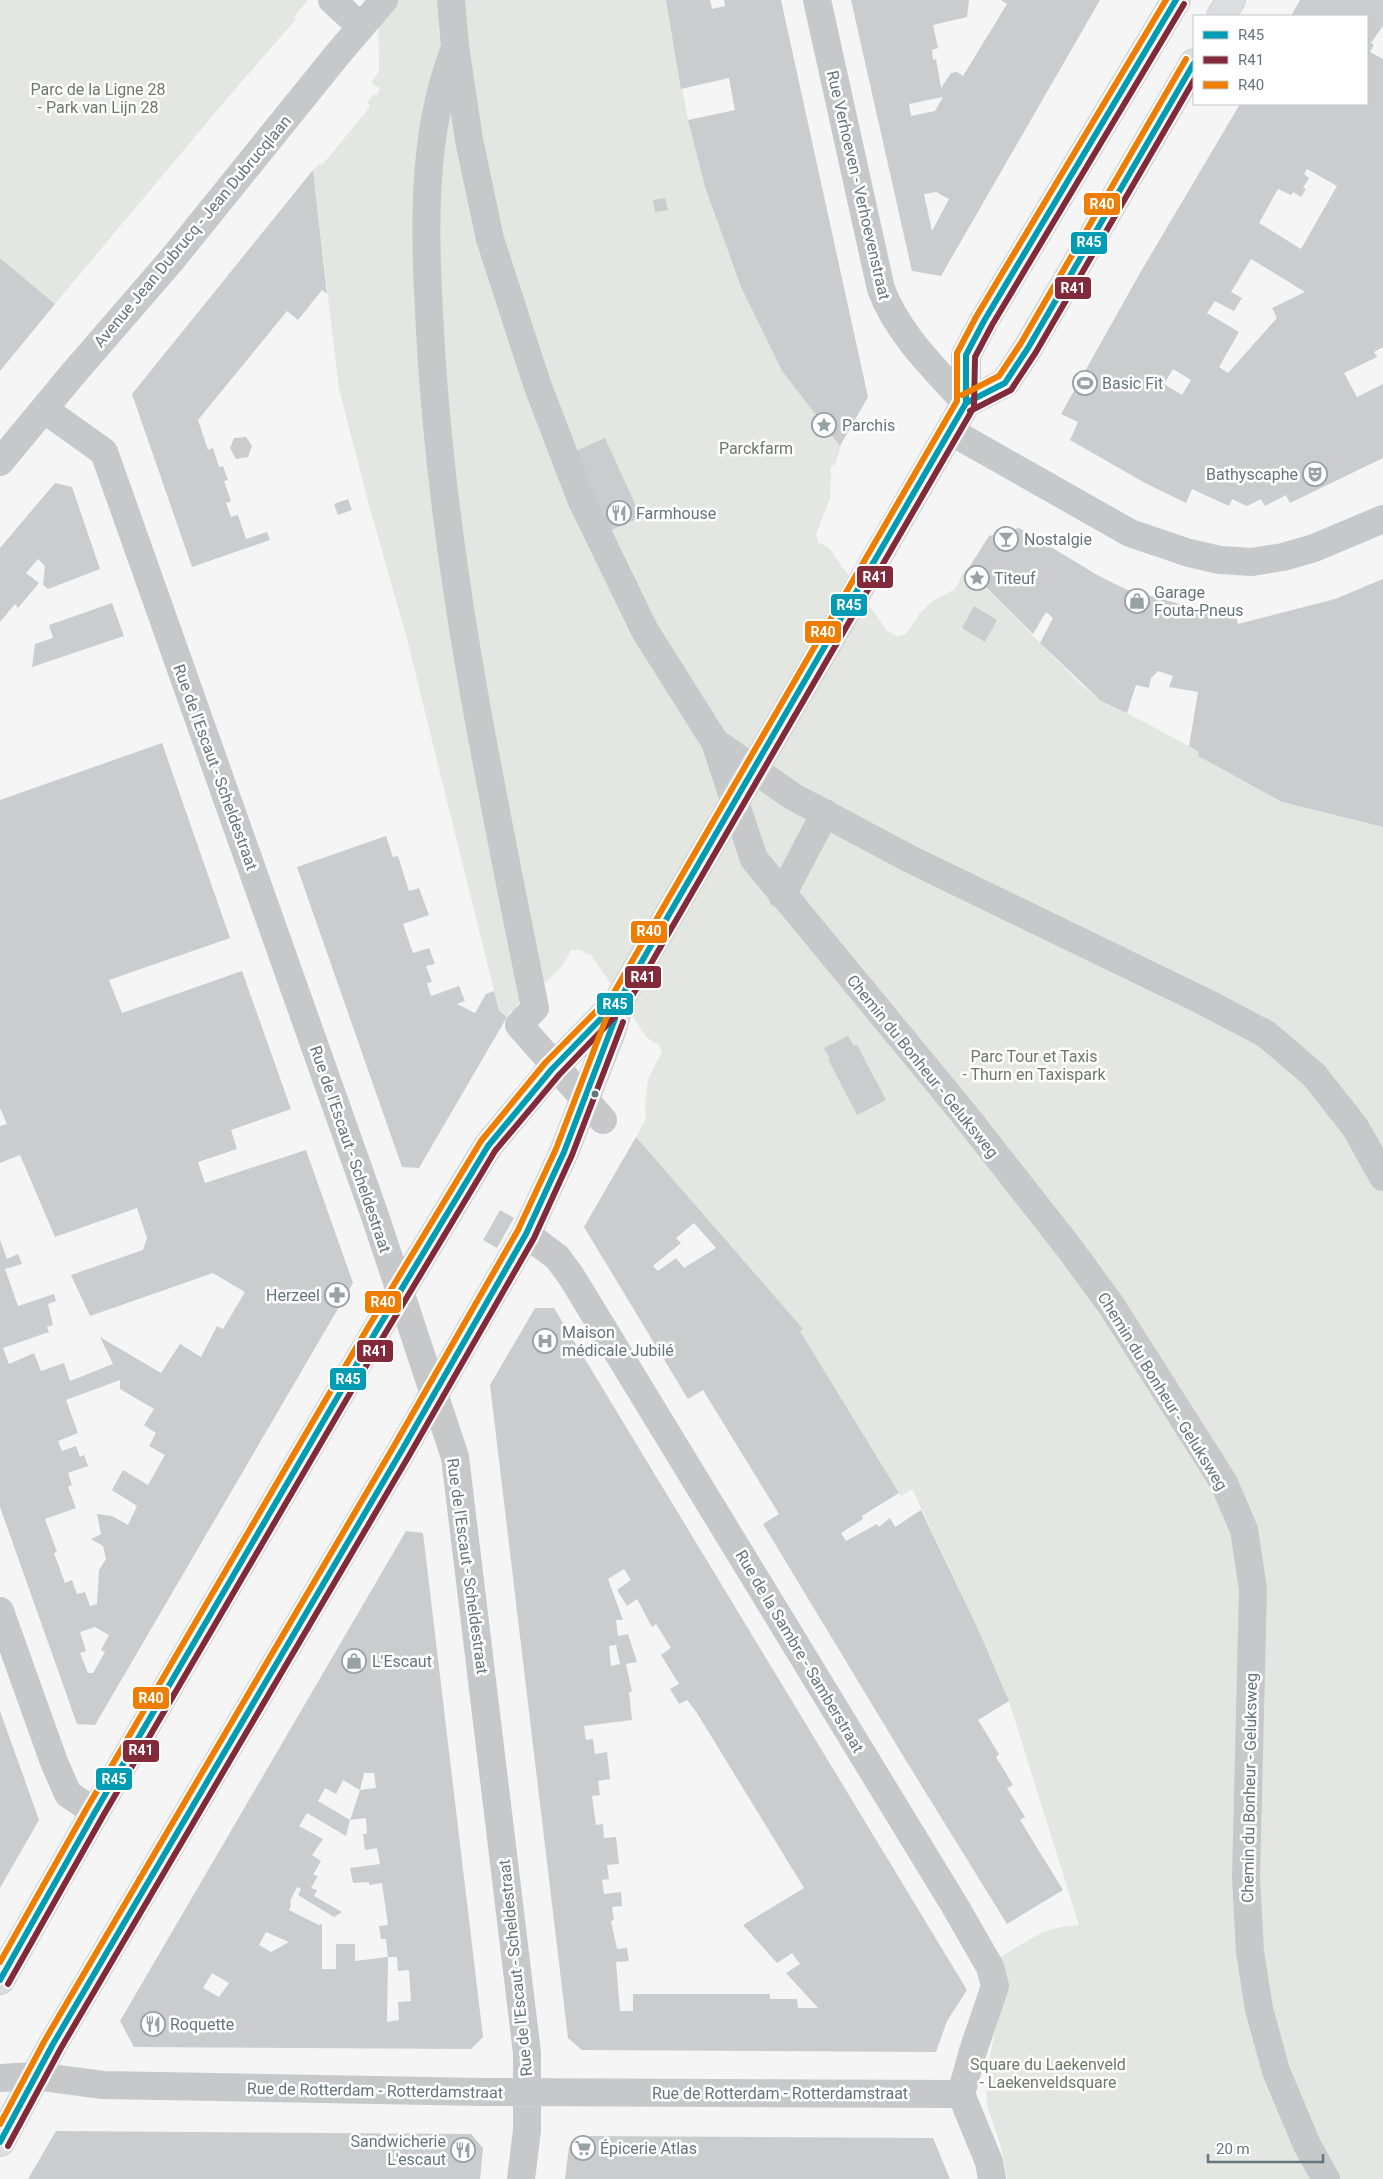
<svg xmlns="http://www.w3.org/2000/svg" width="1383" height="2179" viewBox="0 0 1383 2179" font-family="Roboto,sans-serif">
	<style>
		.green { fill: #e4e6e2 }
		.building { fill: #cbcccd; fill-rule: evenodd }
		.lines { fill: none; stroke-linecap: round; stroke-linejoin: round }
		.major-casing { stroke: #d0d1d2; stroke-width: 30 }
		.minor { stroke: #c6c8c9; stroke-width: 28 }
		.major { stroke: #dcddde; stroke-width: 28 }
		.major-bridge-casing { stroke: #d0d1d2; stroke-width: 30; stroke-linecap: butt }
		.major-bridge { stroke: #dcddde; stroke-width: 28 }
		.bus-1-casing { stroke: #fff; stroke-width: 10 }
		.bus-2-casing { stroke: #fff; stroke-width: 10 }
		.bus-3-casing { stroke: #fff; stroke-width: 10 }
		.bus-1 { stroke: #009cb4; stroke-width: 6 }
		.bus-2 { stroke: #822a3a; stroke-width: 6 }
		.bus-3 { stroke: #ef7d00; stroke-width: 6 }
		.bus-dot { fill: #65757b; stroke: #fff; stroke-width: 2 }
		.labels { text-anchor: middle; stroke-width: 5; stroke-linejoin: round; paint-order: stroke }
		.park-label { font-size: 16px; fill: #6d7967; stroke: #fff }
		.street-label { font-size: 16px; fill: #65757b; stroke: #fff }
		.poi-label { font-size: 16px; fill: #65757b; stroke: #fff; text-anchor: start }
		.line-badge { stroke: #fff; stroke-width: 2 }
		.badge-label { font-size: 14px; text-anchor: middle; font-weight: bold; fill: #fff }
	</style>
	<rect width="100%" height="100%" fill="#f5f5f5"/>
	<path class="green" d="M0 0H308L294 17 296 19 219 108 55 304 0 258Z
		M378 0H666L688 120 705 187 741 287 782 371 841 447 835 464 831 467 830 499 816 534 818 542 829 548 887 631 897 636 906 634 920 613 933 601 955 589 963 573 968 569 1077 681 1101 701 1127 713 1189 746 1199 752 1198 756 1282 802 1383 827V2179H1007L1001 2147 987 2105 986 2075 996 2026 998 1958 1043 1932 1060 1927 1079 1925 1009 1701 978 1629 912 1489 901 1496 899 1493 800 1331 802 1329 636 1138 646 1118 645 1105 648 1079 662 1052 659 1045 647 1038 591 955 580 950H571L562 966 548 980 522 996 513 1013 510 1011 507 1017 499 1011 407 639 369 505 339 389 313 170 320 163 322 165 370 107 367 102 374 94 377 95 380 89 378 86 376 87 371 82 379 72Z"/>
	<path class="building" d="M666 0H710L712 9 725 6 724 0H781L868 397 840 446 782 371 741 287 705 187 688 120 735 110 729 78 681 89Z
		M851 0H969L967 17 933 25 938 48 932 50 933 60 936 59 941 88 951 73 957 72 963 76 1007 4 1001 0H1100L941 276 912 271ZM943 97 935 111 911 116 909 104ZM936 192 949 199 932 231 924 194Z
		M1300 0H1383V26L1371 43 1374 45 1370 52 1383 59V347L1374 352 1377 357 1344 373 1357 397 1383 384V458L1290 503 1286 495 1265 506 1261 499 1247 506 1232 499 1229 506 1192 489 1186 503 1145 483 1070 440 1078 422 1061 414 1140 273 1240 104H1367V16H1291ZM1307 169 1337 186 1301 249 1259 223 1278 189 1291 195 1293 192 1301 197 1306 189 1303 188 1309 178 1304 174ZM1251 259 1305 292 1272 308 1277 318 1228 373 1219 367 1239 332 1207 313 1215 301 1234 311 1242 298 1231 292ZM1173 369 1191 380 1182 395 1164 384Z
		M313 170 327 294 322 290 298 320 287 311 198 420 208 450 213 448 219 467 223 466 228 480 224 481 231 501 226 503 231 517 238 515 246 539 267 532 270 540 192 567 132 394Z
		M665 198 668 210 655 212 653 200Z
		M0 258 55 304 0 371Z
		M246 437 252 446 248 457 236 459 230 448 234 438Z
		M605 438 641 517 607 532 571 453Z
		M55 483 72 487 100 569 48 589 43 585 45 566 38 559 26 573 39 583 18 608 15 604 0 622V548Z
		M348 499 352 510 338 515 334 504Z
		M1019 528 1099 576 1125 589 1191 607 1235 613 1238 624 1335 599 1383 579V827L1282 802 1198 756 1199 752 1189 746 1198 692 1169 687 1173 676 1158 671 1151 678 1149 688 1136 685 1127 713 1101 701 1040 643 1053 618 1046 612 1033 634 968 569 989 536Z
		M112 603 124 636 32 667 35 644 53 638 49 625Z
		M974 606 997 620 985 642 962 628Z
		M162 743 230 938 109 980 122 1013 242 971 291 1109 231 1130 237 1149 198 1162 205 1183 306 1150 353 1283 95 1725 77 1724 0 1507V1240L7 1259 18 1254 22 1264 5 1269 18 1306 54 1294 56 1301 48 1304 53 1325 47 1327 49 1332 3 1348 9 1364 34 1353 41 1371 64 1363 70 1381 113 1364 100 1337 161 1373 180 1344 201 1357 217 1326 223 1329 245 1292 213 1273 90 1316 71 1275 143 1250 147 1238 137 1208 55 1237 20 1155 0 1163V1126L7 1124 0 1108V800ZM120 1380V1389L154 1409 144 1425 156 1433 149 1446 165 1455 148 1485 123 1470 112 1490 137 1506 128 1525 112 1516 97 1514 101 1534 91 1539 103 1546 106 1559 99 1570 97 1604 90 1606 85 1592 77 1594 72 1580 65 1583 54 1553 57 1552 45 1519 76 1508 68 1487 72 1485 68 1473 88 1466 84 1455 80 1457 76 1446 62 1451 58 1441 78 1433 66 1400ZM95 1627 109 1635 101 1650 105 1652 93 1673H88L80 1653 86 1651 80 1632Z
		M386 836 393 857 398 856 409 891 419 888 429 915 403 924 413 953 429 948 435 964 426 966 432 982 427 983 431 996 459 986 465 1001 457 1004 475 1013 486 994 494 991 499 1011 507 1017 419 1168 402 1167 297 867Z
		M848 1036 854 1046 857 1045 886 1100 857 1115 828 1059H830L824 1048Z
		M636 1137 803 1329 800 1331 899 1493 862 1516 863 1519 841 1533 846 1541 877 1524 879 1527 890 1518 895 1527 921 1510 978 1629 1009 1701 978 1720 999 1754 996 1757 1013 1785 1007 1788 1025 1817 1020 1820 1063 1890 1007 1924 908 1764 763 1524 779 1514 703 1390 688 1399 584 1227ZM694 1223 716 1248 684 1268 676 1258 658 1271 653 1266 681 1243 676 1238Z
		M500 1210 514 1218 497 1248 483 1240Z
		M535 1308H554L967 1990 947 2021 936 2052 582 2050 568 2038 490 1385ZM624 1569 631 1580 617 1590 627 1606 637 1599 652 1627 656 1624 671 1648 661 1655 679 1684 670 1689 679 1704 687 1700 697 1713 804 1888 743 1925 777 1963 792 1953 800 1964 786 1973 818 2008H798L797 1999H770V1994H633V2011H620L616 1962 629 1961 627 1948 617 1949 611 1921 614 1920 612 1907 622 1906 621 1892 604 1894 602 1880 609 1879 607 1865 619 1864 616 1837 604 1838 603 1824 596 1825 592 1796 600 1795 598 1781 610 1779 607 1752 595 1754 593 1739 586 1740 584 1726 632 1720 629 1692H632L626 1664 637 1662 628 1634 618 1636 616 1620H623L608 1579ZM616 1645 620 1664 611 1666 609 1646Z
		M406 1531 423 1533 483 2037 471 2049 134 2047 120 2021ZM364 1773H374L376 1788 360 1790 350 1820 366 1818 367 1834H363L365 1850 377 1848 380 1864 350 1868 353 1883 369 1882V1885L382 1883 388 1925 379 1926 381 1939H386L388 1957H397L398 1971 409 1970 411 2001 398 2002 399 2020 387 2022 388 1957 355 1961V1944H336V1969H322V1924L319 1925 289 1910 291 1905 290 1901 297 1887 301 1889 298 1895 334 1917 342 1912 314 1896 317 1890 311 1888 318 1876 313 1875 321 1861 312 1855 323 1839 299 1826 307 1813 346 1836 350 1820 318 1801 325 1788 336 1794 343 1780 360 1790ZM266 1932 289 1942 271 1952 259 1945ZM212 1973 229 1983 219 1997 203 1988Z
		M0 1711 39 1820 0 1888Z
		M56 2131 471 2134 483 2148 480 2179H28Z
		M582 2136 933 2138 950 2179H565L569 2147Z"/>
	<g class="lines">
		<defs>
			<path id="major" d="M1221 16 1231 0
				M966 403 1005 383 1028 348 1194 63
				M858 590 966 403V355L984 321 1176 0
				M0 1980 95 1812 375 1333 488 1146 552 1069 618 1001
				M0 2142 53 2044 402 1450 526 1234 564 1152 612 1029 620 999"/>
		</defs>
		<use href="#major" class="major-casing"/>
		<path class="minor" d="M332 0 361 27
			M451 0 455 46 469 140 490 239 537 384 581 499 645 631 715 742 792 796 910 859 1203 1001 1266 1034 1314 1075 1355 1127 1383 1177
			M817 0 881 289C898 334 934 368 966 403
			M453 53C420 141 425 239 430 331 442 559 490 784 535 1008L519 1025 603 1120
			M45 410 104 452 374 1213 455 1457 527 2053V2130L521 2179
			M950 431 1130 533 1189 553 1220 560 1252 562 1283 557 1314 548 1383 519
			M0 462 72 375 174 257 337 55 384 0
			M715 742 754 859 964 1114 1070 1249 1111 1305 1224 1483 1244 1530 1253 1589 1246 1878 1250 1952 1259 2009 1276 2071 1307 2145 1326 2179
			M782 895 825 813
			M526 1234 557 1257 571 1276 955 1906 990 1967 995 1986 973 2051 961 2094
			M0 1611 54 1762 68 1794 95 1812
			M0 2078 35 2076 103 2085 483 2092 961 2094
			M961 2094 989 2162 992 2179"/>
		<use href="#major" class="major"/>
		<defs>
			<path id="major-bridge" d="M620 999 858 590"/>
		</defs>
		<use href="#major-bridge" class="major-bridge-casing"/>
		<use href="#major-bridge" class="major-bridge"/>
		<defs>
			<path id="bus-1" d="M966 403 1005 383 1028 348 1194 63
				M0 1980 95 1812 375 1333 488 1146 552 1069 620 999 966 403V355L984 321 1176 0
				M0 2142 53 2044 402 1450 526 1234 564 1152 615 1019"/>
			<path id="bus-2" d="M970 411 1011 390 1036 352 1194 80
				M8 1984 103 1816 383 1337 495 1151 559 1075 628 1003 974 407 975 357 992 325 1184 4
				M8 2146 61 2048 410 1454 534 1238 572 1155 623 1022"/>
			<path id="bus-3" d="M962 395 999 376 1021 343 1186 59
				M0 1962 87 1808 367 1329 481 1141 545 1063 613 994 957 401V353L976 317 1166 0
				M0 2124 45 2040 394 1446 518 1230 556 1149 607 1016"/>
		</defs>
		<use href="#bus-1" class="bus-1-casing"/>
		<use href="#bus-2" class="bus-2-casing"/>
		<use href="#bus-3" class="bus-3-casing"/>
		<use href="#bus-1" class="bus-1"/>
		<use href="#bus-2" class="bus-2"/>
		<use href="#bus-3" class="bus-3"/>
	</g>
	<defs>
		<symbol id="stadium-ring" viewBox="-11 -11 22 22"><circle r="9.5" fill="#fff" stroke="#97a2a6" stroke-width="1.5"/><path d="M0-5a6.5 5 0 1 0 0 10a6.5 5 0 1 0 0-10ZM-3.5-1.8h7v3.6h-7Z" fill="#97a2a6"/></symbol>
		<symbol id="sight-ring" viewBox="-11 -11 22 22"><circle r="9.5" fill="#fff" stroke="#97a2a6" stroke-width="1.5"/><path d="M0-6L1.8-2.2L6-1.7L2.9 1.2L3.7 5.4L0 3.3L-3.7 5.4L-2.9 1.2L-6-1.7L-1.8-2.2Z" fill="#97a2a6"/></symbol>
		<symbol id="theatre-ring" viewBox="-11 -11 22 22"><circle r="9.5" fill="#fff" stroke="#97a2a6" stroke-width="1.5"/><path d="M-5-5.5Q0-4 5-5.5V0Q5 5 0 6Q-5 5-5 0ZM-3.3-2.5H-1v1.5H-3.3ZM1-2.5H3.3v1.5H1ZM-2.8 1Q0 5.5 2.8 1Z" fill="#97a2a6"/></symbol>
		<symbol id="restaurant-ring" viewBox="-11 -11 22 22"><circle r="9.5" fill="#fff" stroke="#97a2a6" stroke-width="1.5"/><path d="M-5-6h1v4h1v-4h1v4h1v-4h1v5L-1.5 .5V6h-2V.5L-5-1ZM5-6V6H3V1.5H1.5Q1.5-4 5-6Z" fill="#97a2a6"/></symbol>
		<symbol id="bar-ring" viewBox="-11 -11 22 22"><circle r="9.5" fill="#fff" stroke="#97a2a6" stroke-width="1.5"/><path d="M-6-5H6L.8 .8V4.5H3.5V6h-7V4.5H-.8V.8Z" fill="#97a2a6"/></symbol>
		<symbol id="shop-ring" viewBox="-11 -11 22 22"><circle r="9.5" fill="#fff" stroke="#97a2a6" stroke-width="1.5"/><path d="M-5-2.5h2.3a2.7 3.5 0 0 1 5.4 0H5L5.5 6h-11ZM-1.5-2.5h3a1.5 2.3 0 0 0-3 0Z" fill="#97a2a6"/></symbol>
		<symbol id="pharmacy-ring" viewBox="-11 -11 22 22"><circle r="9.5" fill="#fff" stroke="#97a2a6" stroke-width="1.5"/><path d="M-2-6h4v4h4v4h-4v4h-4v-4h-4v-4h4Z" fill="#97a2a6"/></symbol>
		<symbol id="hospital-ring" viewBox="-11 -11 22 22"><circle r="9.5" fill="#fff" stroke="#97a2a6" stroke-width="1.5"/><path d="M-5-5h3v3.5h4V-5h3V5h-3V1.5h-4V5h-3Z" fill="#97a2a6"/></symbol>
		<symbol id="supermarket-ring" viewBox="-11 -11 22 22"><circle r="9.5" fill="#fff" stroke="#97a2a6" stroke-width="1.5"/><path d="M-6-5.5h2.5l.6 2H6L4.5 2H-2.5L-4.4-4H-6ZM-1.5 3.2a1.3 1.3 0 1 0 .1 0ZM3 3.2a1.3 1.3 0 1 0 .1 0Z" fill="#97a2a6"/></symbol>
	</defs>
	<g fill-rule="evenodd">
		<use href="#stadium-ring" x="1071" y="369" width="28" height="28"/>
		<use href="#sight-ring" x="810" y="411" width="28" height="28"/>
		<use href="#theatre-ring" x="1301" y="460" width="28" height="28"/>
		<use href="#restaurant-ring" x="605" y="499" width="28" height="28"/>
		<use href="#bar-ring" x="992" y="525" width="28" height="28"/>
		<use href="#sight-ring" x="963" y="564" width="28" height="28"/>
		<use href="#shop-ring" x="1123" y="587" width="28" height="28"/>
		<use href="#pharmacy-ring" x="323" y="1281" width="28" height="28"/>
		<use href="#hospital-ring" x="531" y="1327" width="28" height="28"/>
		<use href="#shop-ring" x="340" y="1647" width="28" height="28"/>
		<use href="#restaurant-ring" x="139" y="2010" width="28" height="28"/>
		<use href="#supermarket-ring" x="569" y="2134" width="28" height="28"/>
		<use href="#restaurant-ring" x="449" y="2136" width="28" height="28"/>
	</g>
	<circle class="bus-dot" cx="595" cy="1094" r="4.5"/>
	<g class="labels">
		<g class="park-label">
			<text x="98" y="95">Parc de la Ligne 28<tspan x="98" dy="18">- Park van Lijn 28</tspan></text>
			<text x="756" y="454">Parckfarm</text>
			<text x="1034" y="1062">Parc Tour et Taxis<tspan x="1034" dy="18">- Thurn en Taxispark</tspan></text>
			<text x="1048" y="2070">Square du Laekenveld<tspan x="1048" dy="18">- Laekenveldsquare</tspan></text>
		</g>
		<g class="street-label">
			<text transform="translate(859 185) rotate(77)" y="6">Rue Verhoeven - Verhoevenstraat</text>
			<text transform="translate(192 231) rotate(-50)" y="6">Avenue Jean Dubrucq - Jean Dubrucqlaan</text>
			<text transform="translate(216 767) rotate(70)" y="6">Rue de l'Escaut - Scheldestraat</text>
			<text transform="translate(923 1066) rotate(51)" y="6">Chemin du Bonheur - Geluksweg</text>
			<text transform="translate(351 1149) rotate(71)" y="6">Rue de l'Escaut - Scheldestraat</text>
			<text transform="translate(1163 1391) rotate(58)" y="6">Chemin du Bonheur - Geluksweg</text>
			<text transform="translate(468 1566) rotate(82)" y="6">Rue de l'Escaut - Scheldestraat</text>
			<text transform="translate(800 1651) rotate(59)" y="6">Rue de la Sambre - Samberstraat</text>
			<text transform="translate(1249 1788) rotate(-89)" y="6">Chemin du Bonheur - Geluksweg</text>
			<text transform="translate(515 1968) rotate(-96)" y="6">Rue de l'Escaut - Scheldestraat</text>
			<text transform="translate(375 2090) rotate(1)" y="6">Rue de Rotterdam - Rotterdamstraat</text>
			<text x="780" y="2099">Rue de Rotterdam - Rotterdamstraat</text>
		</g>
		<g class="poi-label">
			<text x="1102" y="389">Basic Fit</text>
			<text x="842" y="431">Parchis</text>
			<text x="1298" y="480" text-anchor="end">Bathyscaphe</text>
			<text x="636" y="519">Farmhouse</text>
			<text x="1024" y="545">Nostalgie</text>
			<text x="994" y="584">Titeuf</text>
			<text x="1154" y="598">Garage<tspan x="1154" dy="18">Fouta-Pneus</tspan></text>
			<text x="320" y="1301" text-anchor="end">Herzeel</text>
			<text x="562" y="1338">Maison<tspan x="562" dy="18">médicale Jubilé</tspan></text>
			<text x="372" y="1667">L'Escaut</text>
			<text x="170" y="2030">Roquette</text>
			<text x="446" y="2147" text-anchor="end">Sandwicherie<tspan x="446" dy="18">L'escaut</tspan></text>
			<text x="600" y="2154">Épicerie Atlas</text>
		</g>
	</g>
	<g class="line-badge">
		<rect x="1083" y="192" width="38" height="24" rx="5" fill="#ef7d00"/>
		<rect x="1070" y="231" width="38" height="24" rx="5" fill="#009cb4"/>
		<rect x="1054" y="276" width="38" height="24" rx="5" fill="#822a3a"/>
		<rect x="856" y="565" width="38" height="24" rx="5" fill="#822a3a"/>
		<rect x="830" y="593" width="38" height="24" rx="5" fill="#009cb4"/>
		<rect x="804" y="620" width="38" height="24" rx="5" fill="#ef7d00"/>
		<rect x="630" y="920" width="38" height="24" rx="5" fill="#ef7d00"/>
		<rect x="624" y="965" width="38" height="24" rx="5" fill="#822a3a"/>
		<rect x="596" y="992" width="38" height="24" rx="5" fill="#009cb4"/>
		<rect x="364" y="1290" width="38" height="24" rx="5" fill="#ef7d00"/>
		<rect x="356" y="1339" width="38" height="24" rx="5" fill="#822a3a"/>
		<rect x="329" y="1367" width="38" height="24" rx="5" fill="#009cb4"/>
		<rect x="132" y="1686" width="38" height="24" rx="5" fill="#ef7d00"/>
		<rect x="122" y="1739" width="38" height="24" rx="5" fill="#822a3a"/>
		<rect x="95" y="1767" width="38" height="24" rx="5" fill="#009cb4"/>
	</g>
	<g class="badge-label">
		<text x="1102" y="209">R40</text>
		<text x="1089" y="247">R45</text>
		<text x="1073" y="293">R41</text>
		<text x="875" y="582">R41</text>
		<text x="849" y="610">R45</text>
		<text x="823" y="637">R40</text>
		<text x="649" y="936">R40</text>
		<text x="643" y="982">R41</text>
		<text x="615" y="1009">R45</text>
		<text x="383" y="1307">R40</text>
		<text x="375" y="1356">R41</text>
		<text x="348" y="1384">R45</text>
		<text x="151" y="1703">R40</text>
		<text x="141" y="1755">R41</text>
		<text x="114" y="1784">R45</text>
	</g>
	<rect x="1193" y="15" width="175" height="90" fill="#ffffff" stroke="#c1c8ca"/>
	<rect x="1203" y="31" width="25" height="8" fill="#009cb4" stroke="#c1c8ca"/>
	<text x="1238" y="40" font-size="15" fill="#65757b">R45</text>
	<rect x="1203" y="56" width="25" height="8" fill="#822a3a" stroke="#c1c8ca"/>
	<text x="1238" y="65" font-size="15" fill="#65757b">R41</text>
	<rect x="1203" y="81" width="25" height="8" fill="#ef7d00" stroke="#c1c8ca"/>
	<text x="1238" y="90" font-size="15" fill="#65757b">R40</text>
	<path d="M1208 2154v8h115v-8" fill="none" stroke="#65757b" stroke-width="2.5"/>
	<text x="1216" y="2154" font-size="15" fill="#65757b" stroke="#ffffff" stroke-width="4" paint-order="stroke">20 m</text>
</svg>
